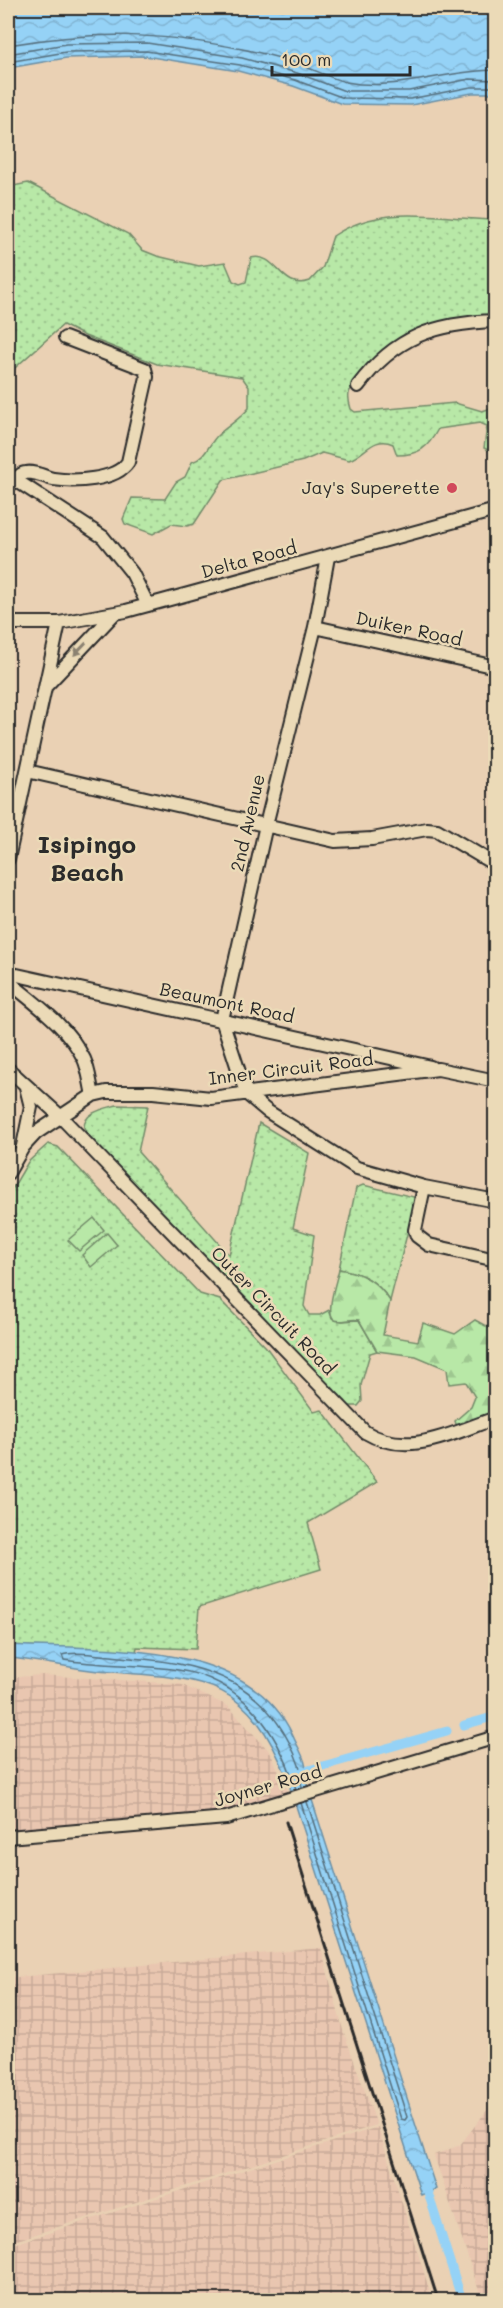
<svg xmlns="http://www.w3.org/2000/svg" width="503" height="2308" viewBox="0 0 503 2308" font-family="Mali,sans-serif">
	<style>
		.industrial { fill: url(#industrial-grid) }
		.green { fill: url(#green-dots); stroke: #728a69; stroke-width: 1.5 }
		.forest { fill: url(#forest-firs); stroke: #728a69; stroke-width: 1.5 }
		.pitch { fill: #b8e8a7; stroke: #728a69; stroke-width: 1.5 }
		.water { fill: url(#water-waves); stroke: #6b8fa5; stroke-width: 1.5 }
		.lines { fill: none; stroke-linecap: round; stroke-linejoin: round }
		.shore { stroke: #556e7c; stroke-width: 1.5 }
		.canal { stroke: #95d2f6; stroke-width: 9 }
		.minor-casing { stroke: #2b2b2b; stroke-width: 16 }
		.minor { stroke: #ebdab7; stroke-width: 12 }
		.rail { stroke: #2b2b2b; stroke-width: 3 }
		.oneway { fill: #8b8271 }
		.poi-dot { fill: #d1495b; stroke: #ebdab7; stroke-width: 2 }
		.labels { text-anchor: middle; stroke-width: 5; stroke-linejoin: round; paint-order: stroke }
		.poi-label { font-size: 18px; fill: #2b2b2b; stroke: #ebdab7; text-anchor: end }
		.street-label { font-size: 18px; fill: #2b2b2b; stroke: #ebdab7 }
		.district-label { font-size: 24px; font-weight: bold; fill: #2b2b2b; stroke: #ebdab7 }
	</style>
	<defs>
		<pattern id="industrial-grid" width="8" height="8" patternUnits="userSpaceOnUse" patternTransform="scale(1.5)"><rect width="8" height="8" fill="#e9c6b0"/><path d="M0 4h8M4 0v8" fill="none" stroke="#c8aa98"/></pattern>
		<pattern id="green-dots" width="8" height="8" patternUnits="userSpaceOnUse" patternTransform="scale(1.5)"><rect width="8" height="8" fill="#b8e8a7"/><path d="M2 2h.1M6 6h.1" fill="none" stroke="#9ec790" stroke-width="1.8" stroke-linecap="round"/></pattern>
		<pattern id="forest-firs" width="22" height="20" patternUnits="userSpaceOnUse" patternTransform="scale(1.5)"><rect width="22" height="20" fill="#b8e8a7"/><path d="M5 1l3.5 6h-7zM16 11l3.5 6h-7z" fill="#9ec790"/></pattern>
		<pattern id="water-waves" width="16" height="10" patternUnits="userSpaceOnUse" patternTransform="scale(1.5)"><rect width="16" height="10" fill="#95d2f6"/><path d="M0 5q4-4 8 0t8 0" fill="none" stroke="#81b4d3"/></pattern>
	</defs>
	<rect width="100%" height="100%" fill="#ead1b4"/>
	<filter id="ink" filterUnits="userSpaceOnUse"><feTurbulence type="fractalNoise" baseFrequency=".0167" numOctaves="2"/><feDisplacementMap in="SourceGraphic" scale="12" xChannelSelector="R" yChannelSelector="G"/><feConvolveMatrix kernelMatrix="1 2 1 2 8 2 1 2 1" color-interpolation-filters="sRGB"/></filter>
	<g filter="url(#ink)">
		<path class="industrial" d="M41 1675 180 1684 228 1706 270 1752 289 1794 217 1814 8 1831V1678Z
			M321 1948 343 2030 377 2125 8 2243V1978Z
			M495 2100V2300H482L434 2155 460 2145Z
			M378 2127 431 2295 414 2300H8V2246Z"/>
		<path class="green" d="M28 183 128 234 142 250 157 256 199 266 225 262 233 281 240 284 246 282 251 258C277 251 281 292 310 281L323 267 333 236C383 202 440 219 495 220V317L448 321 359 378C349 389 346 394 351 409L355 412 455 403 482 411 495 407V453L484 448 487 426 480 423 438 429C428 448 419 455 397 455L393 444C373 435 365 455 349 460L322 453 303 461 223 480 194 524 187 526 171 524 153 534 125 524 123 519 132 498 165 499 176 482 185 477 192 462C207 457 208 444 219 434 229 425 240 419 249 408V387L242 377 157 364 85 336 63 325 8 374V187Z
			M117 1105 148 1106 138 1152 229 1255 259 1123 309 1153 293 1228 314 1235 304 1306 309 1315H320L329 1310 332 1318 342 1321 359 1320 377 1351 370 1353 361 1385 362 1401 358 1406H348L94 1145 84 1128C84 1112 103 1109 117 1105Z
			M48 1144 58 1147 200 1294 220 1300 266 1347 314 1412 322 1410 377 1482 308 1523 321 1569 199 1607 196 1649 137 1647 136 1652 8 1645V1196L28 1162Z
			M363 1185 414 1197 415 1203 390 1301C377 1281 363 1273 339 1269L356 1188Z"/>
		<path class="forest" d="M339 1269C363 1273 377 1281 390 1301L383 1335 418 1341 423 1323 455 1334 475 1320 493 1330 489 1360 495 1365V1414L457 1427 455 1421 471 1407 475 1397 466 1382 449 1384 447 1369 416 1356 377 1351 359 1320C351 1318 341 1323 335 1320 324 1315 337 1279 339 1269Z"/>
		<path class="pitch" d="M94 1218 104 1230 79 1251 68 1240Z
			M107 1233 117 1245 91 1267 82 1255Z"/>
		<path class="water" d="M8 8H495V93H472L411 105 342 104 293 86 238 71 145 56 66 58 8 68Z
			M8 1645C97 1650 249 1637 293 1736 298 1748 310 1765 305 1778L436 2189 421 2195 287 1778C246 1672 196 1679 98 1671 68 1668 38 1660 8 1658Z"/>
		<g class="lines">
			<path class="shore" d="M8 45C93 31 157 32 242 49 262 53 285 59 304 66 317 71 332 79 346 82 396 92 446 70 496 70
				M8 54 66 44 147 43 242 58 297 73 345 91H409L470 79 496 80
				M8 62 66 52 146 51 240 65 295 80 344 98 410 99 471 87H496
				M296 1789C278 1731 242 1679 178 1670 140 1664 102 1666 64 1660L62 1655C77 1650 112 1657 130 1658 210 1663 270 1684 299 1765 302 1772 300 1780 302 1787
				M301 1803 387 2075 401 2119 405 2120 407 2117 307 1802"/>
			<path class="canal" d="M464 1725 496 1716
				M298 1773 447 1731
				M425 2183 462 2300"/>
			<defs>
				<path id="minor" d="M358 386C395 336 436 323 496 321
					M11 477 103 537 132 573 148 605
					M15 481C18 477 21 473 26 473 35 471 44 477 53 479 74 482 116 481 128 462L147 377 145 369 65 338
					M328 557 315 627 266 825 222 1020 243 1084 248 1095 267 1111 357 1168 424 1187 496 1201
					M8 623H59L126 611 496 510
					M315 627 496 667
					M47 685 115 613
					M27 771 335 841 372 839 427 829 437 830 496 865
					M8 859 59 623
					M8 973 431 1067
					M8 981C34 1003 68 1026 84 1059 89 1070 90 1083 93 1095
					M8 1069 60 1116 365 1432C408 1458 452 1433 496 1418
					M23 1146 31 1107 26 1087
					M8 1173 23 1147 36 1133 93 1095 106 1092H153L211 1098 438 1069 496 1081
					M424 1187 415 1230 417 1236 429 1245 496 1260
					M8 1837 226 1818 496 1737"/>
			</defs>
			<use href="#minor" class="minor-casing"/>
			<use href="#minor" class="minor"/>
			<path class="rail" d="M286 1822 438 2300"/>
		</g>
		<defs><path id="oneway-solid" d="M-6-.8H1V-3.2L6.5 0L1 3.2V.8H-6Z" transform="scale(1.5)"/></defs>
		<use class="oneway" href="#oneway-solid" transform="translate(80 649) rotate(134)"/>
	</g>
	<circle class="poi-dot" cx="452" cy="488" r="6"/>
	<g class="labels">
		<g class="poi-label">
			<text x="440" y="494">Jay's Superette</text>
		</g>
		<g class="street-label">
			<text transform="translate(249 560) rotate(-15)" y="6">Delta Road</text>
			<text transform="translate(409 629) rotate(12)" y="6">Duiker Road</text>
			<text transform="translate(248 823) rotate(-77)" y="6">2nd Avenue</text>
			<text transform="translate(227 1003) rotate(12)" y="6">Beaumont Road</text>
			<text transform="translate(291 1069) rotate(-7)" y="6">Inner Circuit Road</text>
			<text transform="translate(273 1311) rotate(46)" y="6">Outer Circuit Road</text>
			<text transform="translate(268 1786) rotate(-16)" y="6">Joyner Road</text>
		</g>
		<g class="district-label">
			<text x="87" y="853">Isipingo<tspan x="87" dy="28">Beach</tspan></text>
		</g>
	</g>
	<rect width="503" height="2308" fill="none" stroke="#ebdab7" stroke-width="30"/>
	<rect x="15" y="15" width="473" height="2278" fill="none" stroke="#2b2b2b" stroke-width="2" filter="url(#ink)"/>
	<path d="M272 66v9h138v-9" fill="none" stroke="#2b2b2b" stroke-width="3"/>
	<text x="281" y="66" font-size="18" fill="#2b2b2b" stroke="#ebdab7" stroke-width="4.5" paint-order="stroke">100 m</text>
</svg>
